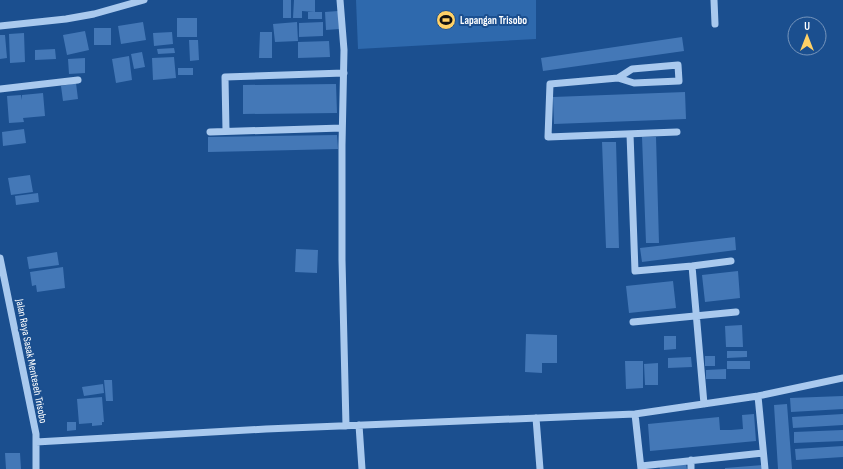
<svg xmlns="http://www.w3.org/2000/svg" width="843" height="469" viewBox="0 0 843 469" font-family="'Sofia Sans Condensed',sans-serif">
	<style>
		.green { fill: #2e69ad }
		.building { fill: #4478b7 }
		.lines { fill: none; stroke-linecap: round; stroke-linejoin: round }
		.minor { stroke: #a9c9ee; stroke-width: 7 }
		.labels { text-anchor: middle; stroke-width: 4; stroke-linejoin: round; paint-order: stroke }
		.poi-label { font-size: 11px; font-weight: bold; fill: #fff; stroke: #1b4f8f; text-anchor: start }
		.street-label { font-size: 11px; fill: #fff; stroke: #1b4f8f }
	</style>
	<rect width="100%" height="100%" fill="#1b4f8f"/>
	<path class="green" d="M356 0H536V39L358 49Z"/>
	<path class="building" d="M283 0H291V18H283Z
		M294 0H315V12L302 11V18H293Z
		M338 11 339 29 326 30 325 12Z
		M308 12H322V19H308Z
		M177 18H197V37H177Z
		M143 22 146 40 121 44 118 26Z
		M297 22 298 41 275 42 273 24Z
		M323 22V36L299 37V23Z
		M94 28H111V45H94Z
		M85 31 89 50 67 55 63 35Z
		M172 32 173 44 154 46 153 33Z
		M260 32H272V58H259Z
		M24 33 25 62 10 63 9 34Z
		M0 35H5L7 58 0 59Z
		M682 37 684 51 543 71 541 58Z
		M189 40H198L199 60 190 61Z
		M329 41 330 57 298 58V42Z
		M174 48 175 53 158 54 157 49Z
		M55 49 56 59 35 60V50Z
		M142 52 145 67 134 69 131 54Z
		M129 56 132 80 116 83 112 59Z
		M174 57 176 78 153 80 152 58Z
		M85 58V73L69 74 68 59Z
		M178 68H193V75H178Z
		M76 83 78 99 63 101 61 86Z
		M336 84 337 113 243 114V85Z
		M685 92 686 119 554 124 553 97Z
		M43 93 45 116 23 118 24 122 9 123 7 96 21 95 22 100V95Z
		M24 129 26 143 3 146 2 132Z
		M337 135 338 149 208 152V137Z
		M642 137H656L659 243H646Z
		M602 142H616L619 248H606Z
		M30 175 33 192 11 195 8 178Z
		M38 193 39 202 16 205 15 196Z
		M735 237 736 250 642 262 640 248Z
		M296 249 318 250 317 273 295 272Z
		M57 252 59 265 29 269 27 257Z
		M63 267 65 288 37 292 36 285 32 286 30 272Z
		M738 271 740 298 705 302 702 275Z
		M673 281 676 308 629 313 626 286Z
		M742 325 743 347H726L725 326Z
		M526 334 557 335V363H542V373L525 372Z
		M664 336H676V349L664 350Z
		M727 351H747V357L727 358Z
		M705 356H715V366H705Z
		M691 357 692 367 668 368V358Z
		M625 361H643V388L626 389Z
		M727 361H750V369H727Z
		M658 363V385H645L644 364Z
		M726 369V379H706V370Z
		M104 380H112L113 401H106Z
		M103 384 104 393 84 396 82 387Z
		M843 396V409L791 412 790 398Z
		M102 397 104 422H102V425L92 426V423L79 424 77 399Z
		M787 404 792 469H778L774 405Z
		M754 414 756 441 650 451 648 424 719 417 720 430H731L743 429 742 415Z
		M843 414V425L793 428 792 417Z
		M67 422H76V430L67 431Z
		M843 430V441L794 443V432Z
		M843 446V457L796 460 795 449Z
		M5 453H20L21 469H6Z
		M686 464 687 469H660L659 466Z
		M763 465V469H725V468Z"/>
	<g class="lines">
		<path class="minor" d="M340 0 344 50 342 145V260L346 426
			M714 0 715 24
			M0 26 66 19 94 14 144 0
			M618 78 632 69 678 65 679 81 634 83 618 78 550 84 548 137 677 132
			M0 89 78 80
			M226 131 225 77 344 73
			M210 132 342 128
			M630 134 635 271 692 266 731 261
			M0 258 36 434V469
			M692 266 704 404
			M633 322 736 312
			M758 396 765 469
			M635 414 641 469
			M536 418 540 469
			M359 425 362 469
			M36 442 266 429 635 414 758 396 843 378
			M691 460V469
			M641 466 763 453"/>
	</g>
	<defs>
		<symbol id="stadium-disc" viewBox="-11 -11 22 22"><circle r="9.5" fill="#ffd166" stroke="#1b4f8f"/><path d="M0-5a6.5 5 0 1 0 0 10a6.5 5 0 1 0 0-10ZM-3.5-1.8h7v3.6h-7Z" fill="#111"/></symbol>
	</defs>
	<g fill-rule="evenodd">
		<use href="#stadium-disc" x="435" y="9" width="22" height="22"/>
	</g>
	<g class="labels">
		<g class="poi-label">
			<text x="460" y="24">Lapangan Trisobo</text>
		</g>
		<g class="street-label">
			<text transform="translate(32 361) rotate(79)" y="4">Jalan Raya Sasak Menteseh Trisobo</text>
		</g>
	</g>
	<g transform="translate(807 36)"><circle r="19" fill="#1b4f8f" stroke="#7695bc"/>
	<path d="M0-3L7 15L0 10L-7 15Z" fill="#ffd166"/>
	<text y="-6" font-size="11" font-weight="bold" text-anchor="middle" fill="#ffffff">U</text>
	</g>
</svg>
